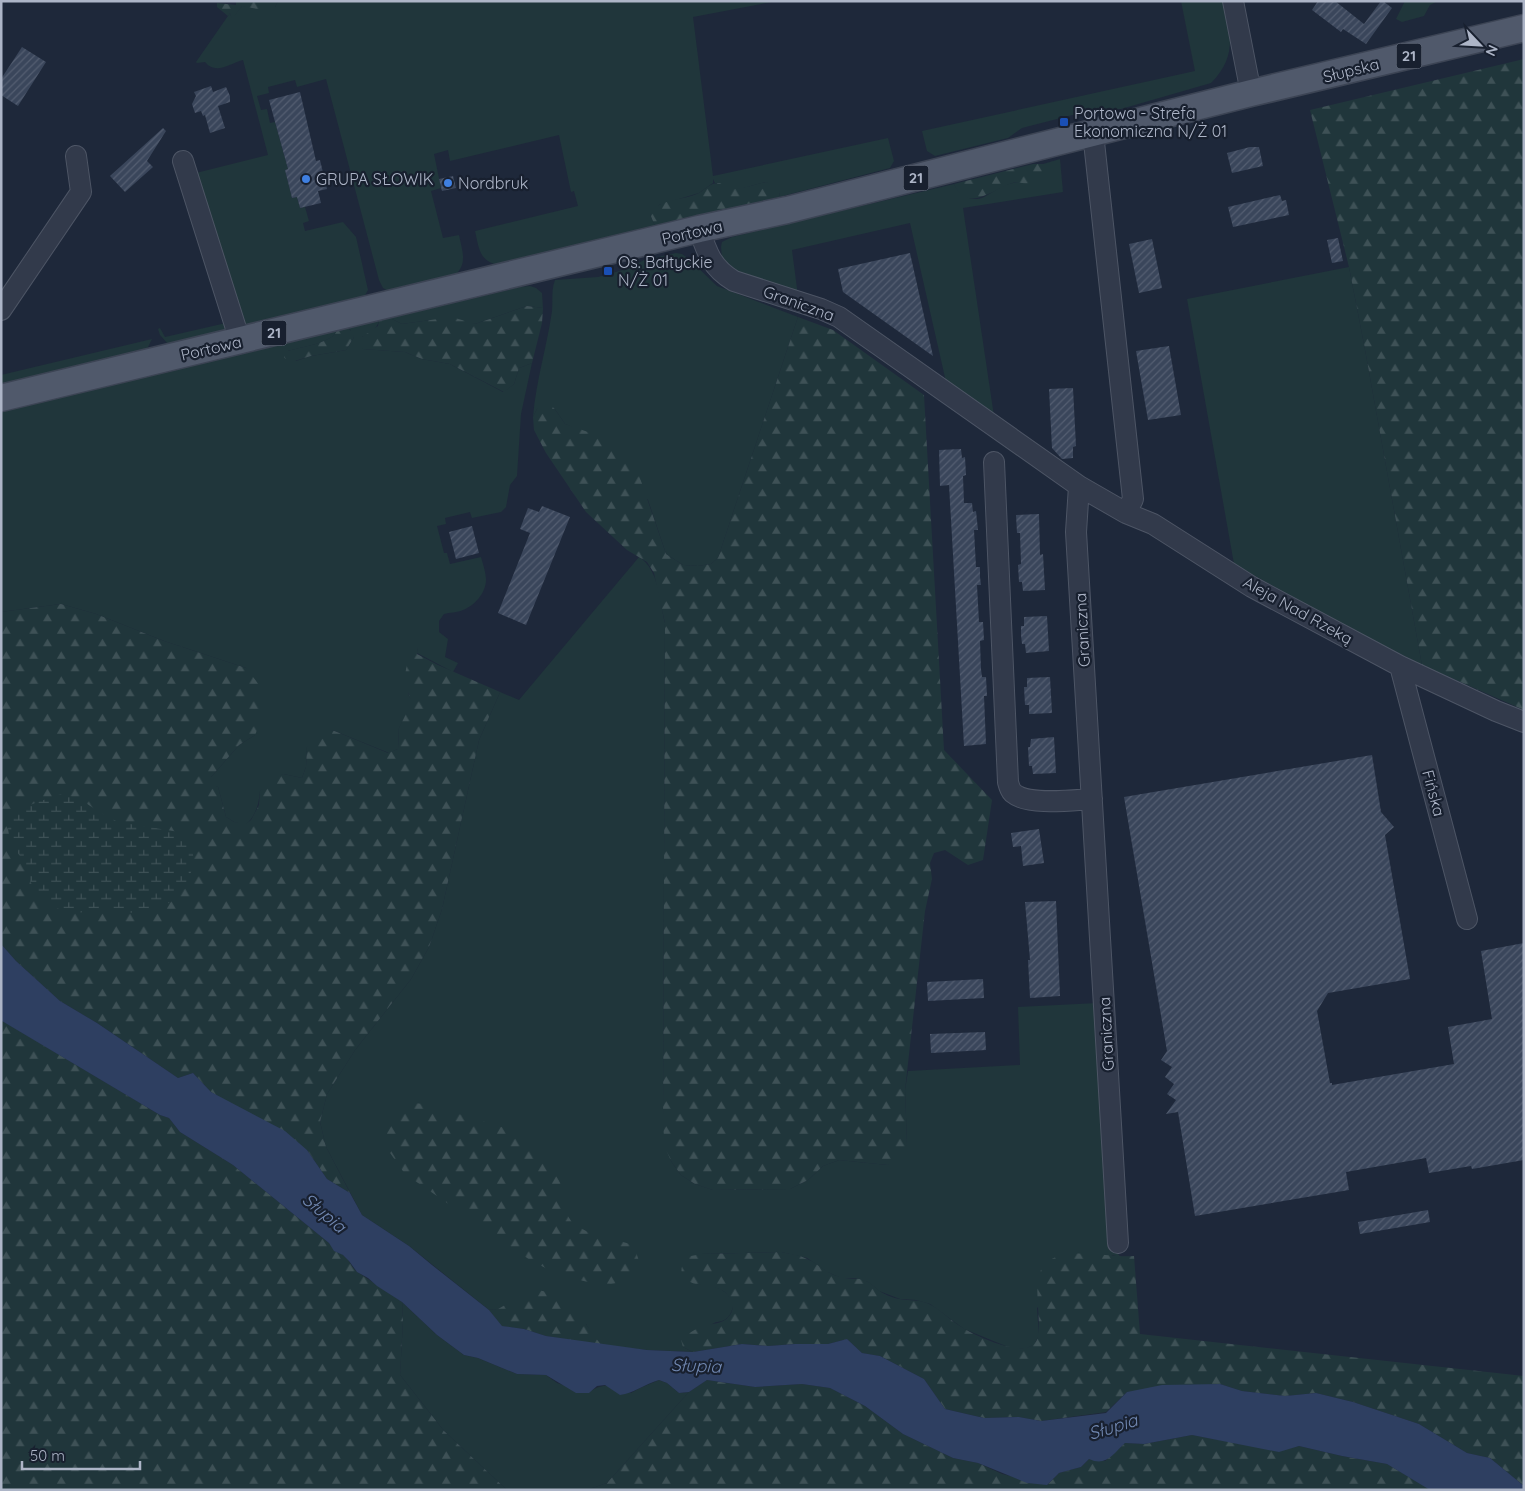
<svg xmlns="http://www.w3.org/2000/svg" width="1525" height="1491" viewBox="0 0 1525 1491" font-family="Quicksand,sans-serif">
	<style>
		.green { fill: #20363b }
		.forest { fill: url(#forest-firs) }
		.wetland { fill: url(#wetland-marsh) }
		.water { fill: #2e3f61 }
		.building { fill: url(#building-hatch) }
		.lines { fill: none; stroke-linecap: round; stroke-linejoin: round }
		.minor-casing { stroke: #4d5565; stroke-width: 22 }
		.major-casing { stroke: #3c4454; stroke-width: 29 }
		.minor { stroke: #323a4b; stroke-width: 20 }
		.major { stroke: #50596b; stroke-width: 26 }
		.transit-dot { fill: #1a4fb4; stroke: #18202f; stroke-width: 2 }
		.shop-dot { fill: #3f7fe0; stroke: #18202f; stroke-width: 2 }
		.labels { text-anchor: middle; stroke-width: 4.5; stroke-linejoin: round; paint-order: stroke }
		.shield { fill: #18202f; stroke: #808899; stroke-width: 1 }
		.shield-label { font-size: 15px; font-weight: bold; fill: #adb5c7 }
		.street-label { font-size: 16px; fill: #adb5c7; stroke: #18202f }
		.poi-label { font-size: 16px; fill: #adb5c7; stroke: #18202f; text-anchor: start }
		.water-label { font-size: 18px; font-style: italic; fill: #7188b2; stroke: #18202f }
	</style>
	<defs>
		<pattern id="forest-firs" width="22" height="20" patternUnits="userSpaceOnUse" patternTransform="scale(1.25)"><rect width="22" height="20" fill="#20363b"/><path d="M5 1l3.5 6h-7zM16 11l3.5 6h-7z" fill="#3e5156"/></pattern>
		<pattern id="wetland-marsh" width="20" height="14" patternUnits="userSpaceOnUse" patternTransform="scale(1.25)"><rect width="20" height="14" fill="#20363b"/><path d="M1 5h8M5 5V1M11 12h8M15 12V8" fill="none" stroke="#3e5156"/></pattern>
		<pattern id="building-hatch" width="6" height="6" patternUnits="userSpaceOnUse" patternTransform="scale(1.25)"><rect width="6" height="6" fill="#3a465b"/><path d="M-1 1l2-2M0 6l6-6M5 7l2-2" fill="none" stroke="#545e71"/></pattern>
	</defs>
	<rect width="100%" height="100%" fill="#1e283a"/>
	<path class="green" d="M278 1H777L693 17 713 176 888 138 894 161 890 168 779 197 780 192 766 182C755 184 741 190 730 189 723 188 721 183 715 183L713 179V183L699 193 659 205 650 214 655 226 501 265C479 263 479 248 475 231L578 206 574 191 571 192 559 135 450 161 448 150 434 154 441 188 431 191 443 238 459 235C462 250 468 264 455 275L390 292 383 288 379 280 326 79 297 87 295 80 268 87 269 93 257 96 261 110 267 109 270 123 275 122 288 169 285 170 292 198 297 197 300 208 305 207 309 221 303 223 305 231 343 222 356 237 368 290 364 297 245 328 192 174 268 155 243 60C229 64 216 75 205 62L197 63 196 62 230 13 232 18 242 6 275 7Z
		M1181 1H1224C1231 34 1237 57 1211 83L1121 109H1096L1022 128 1008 138 935 156 927 151 922 131 1195 71Z
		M1405 1H1438L1430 5 1424 16 1402 22 1396 19Z
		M1060 159 1063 192 963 208 994 416 946 382 910 223 792 250 798 296 737 275 722 258 721 247 722 242 732 237 954 184C959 195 972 203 984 197 990 194 995 190 1001 187 1010 183 1018 181 1028 183L1043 168V164Z
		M676 253 682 254 689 259 717 286 798 317 718 558 711 564 698 566 683 565 666 554 648 500 583 432 565 424 554 408 537 409 533 417C536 381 547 346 552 311 553 300 551 290 555 280L598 277 630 268 644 260Z
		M1349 267 1364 344 1422 665 1328 617 1234 564 1187 299Z
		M530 286 536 288 542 293 543 308 527 306 475 324 431 320 402 324 390 318 520 287Z
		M379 320C377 330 370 333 362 337L363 349 405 352 422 359 450 364 503 392 514 384 519 368 532 363 521 414 517 476 510 485 506 507 501 512 472 518 470 512 445 518 446 524 437 526 444 553H447L450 564 481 557C483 564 486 573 486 580 486 593 474 606 463 610 457 613 450 612 444 614L439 621V632L448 639 445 657 458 663 453 672 417 653 418 645 408 694 413 702 399 728 398 749 389 753 332 730 307 747 306 767 302 778 283 774 260 791C259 804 256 815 246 825L234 822 226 817 218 787 211 785V777L239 745 255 735 246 668 164 641 96 614 61 604 1 612V411L337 330C334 343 301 347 288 351L296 361 311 356 346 350 354 337 350 329 347 328Z
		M226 323 227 331 168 344 160 335 158 329 160 328 165 337Z
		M152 339 148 347 144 350 1 387V375Z
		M639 557C659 569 660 602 665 623L663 1125 671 1161 681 1175 695 1184 713 1190 790 1189 808 1180 823 1166 839 1160 888 1165 907 1145 905 1090 908 1071 1020 1065 1018 1007 1098 1003 1116 1252 1122 1258 1113 1255 1037 1308 1039 1335 1034 1345 1027 1348 1013 1349 964 1329 930 1304 916 1300 900 1299 879 1291 868 1282 855 1278H841L827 1272 807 1258 781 1252 702 1254 697 1284C710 1285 729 1288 732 1303 733 1308 732 1313 728 1317 724 1322 719 1321 714 1323 703 1329 693 1339 683 1347L693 1352 647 1350 602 1345 593 1336 586 1324 508 1304 498 1309 489 1310 409 1246 362 1215 326 1147 320 1122 327 1094 355 1050 411 979 429 947 442 909 479 740 500 692 519 700Z
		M402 1302 437 1335 464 1355 478 1358 517 1374 546 1375 557 1383 588 1393C605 1380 613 1387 631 1393L640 1388 659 1380 667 1383 679 1393 689 1392 607 1483 587 1490H507L444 1431 400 1375 403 1320Z"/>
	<path class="forest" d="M236 1H278L275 7 262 10 242 6 232 19 230 13 228 16 217 7V3L236 5Z
		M1524 59V710L1422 665 1364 344 1349 267 1310 110Z
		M1033 164H1043C1044 170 1042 177 1036 181 1029 186 1020 181 1012 183 993 189 967 214 954 184Z
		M766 182 779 188 780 192 779 197 655 226 650 214C656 199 686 200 699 193 707 188 710 183 720 183 732 194 751 185 766 182Z
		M527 306 543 308 542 323 532 363 519 368 514 384 504 392 450 364 422 359 405 352 363 349 359 343 362 337 378 326 379 320 390 318 402 324 452 317 475 324Z
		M798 317 833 330 924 395 944 750 992 800 983 860 968 865 945 850 934 853 930 863 932 879 925 911 905 1090 907 1145 901 1159 888 1165 839 1160 823 1166 808 1180 790 1189 713 1190 695 1184 681 1175 671 1161 665 1147 663 1125 665 623 654 573 647 562 627 550 586 512 546 453 534 430 533 417 537 409 545 404 554 408 565 424 608 439 627 455 639 475 666 554 683 565 698 566 711 564 718 558Z
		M347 328 353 332 354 337 346 350 311 356 288 363 284 357 288 351C300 347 334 343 337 330Z
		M61 604 96 614 164 641 246 668 261 687 262 719 255 735 239 745 211 777V784L218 787 226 817 234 822 246 824 251 820 259 805 260 791 268 781 283 774 302 778 306 767 307 747 316 732 332 730 388 753 398 749 399 728 412 702C401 680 404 663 418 644L417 654 438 665 500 692 479 740 442 909 429 947 411 979 355 1050 327 1094 320 1122 326 1147 350 1193 327 1179 307 1150 211 1092 193 1073 178 1078 97 1023 60 1001 16 961 1 944V612Z
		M1 1020 160 1115 169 1118 180 1132 233 1165 329 1243C333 1249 337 1251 343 1255 350 1260 352 1269 359 1273 373 1283 388 1292 402 1302L403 1320 400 1375 444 1431 507 1490H1Z
		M412 1103 426 1104 518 1132 535 1145 559 1180 564 1192 566 1213 573 1224 588 1232 630 1244 636 1252 639 1261 636 1273 629 1281 611 1284 592 1283 559 1275 530 1260 405 1174 388 1150 386 1131 391 1120 400 1109Z
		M781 1252C790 1254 800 1255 807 1259 819 1264 827 1274 840 1277 849 1280 857 1277 866 1281 871 1283 874 1287 878 1290 883 1294 893 1298 899 1299 910 1301 919 1299 929 1304 941 1310 951 1321 963 1328 976 1336 1021 1357 1034 1344 1046 1333 1031 1290 1041 1270 1055 1242 1110 1259 1134 1256L1140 1334 1524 1376V1486L1490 1458 1467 1453 1419 1424 1353 1402 1316 1393 1285 1396 1242 1391 1220 1384 1195 1386 1127 1392 1106 1412 1041 1421 1019 1417 984 1418 945 1409 924 1379 880 1356 862 1353 847 1339 828 1344H795L768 1346 742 1344 693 1352 683 1347 681 1340C687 1334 693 1330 701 1327 709 1323 723 1325 729 1316 733 1312 733 1307 731 1302 726 1282 702 1289 688 1281 678 1275 680 1262 691 1256 694 1255 699 1255 702 1254Z
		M539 1290C545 1292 553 1292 558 1295 579 1306 586 1329 602 1345L546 1336 524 1329 501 1326 489 1310 498 1309 519 1297Z
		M707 1380 755 1387 802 1384 830 1388 865 1406 903 1434 953 1458 978 1463 1002 1474 1047 1485 1059 1473 1081 1467 1089 1459 1105 1461 1125 1443 1144 1444 1192 1435 1279 1451 1299 1446 1342 1456 1387 1464 1431 1490H587L607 1483 689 1392Z"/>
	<path class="wetland" d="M61 794 80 799 99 812 118 822 179 832 192 844 194 865 185 886 171 902 151 911 127 913 101 910 76 913 55 908 38 895 31 883 22 859 10 842 8 828 16 811 35 803Z"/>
	<path class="water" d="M1 944 16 961 60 1001 97 1023 178 1078 193 1073 211 1092 285 1131 307 1150 327 1179 350 1193 362 1215 409 1246 432 1265 489 1310 502 1326 524 1329 546 1336 647 1350 693 1352 742 1344 768 1346 795 1344H828L847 1339 862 1353 880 1356 924 1379 945 1409 984 1418 1019 1417 1041 1421 1106 1413 1127 1392 1162 1385 1220 1384 1242 1391 1285 1396 1316 1393 1353 1402 1419 1424 1467 1453 1490 1458 1524 1486V1490H1430L1387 1464 1342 1456 1299 1446 1279 1452 1192 1435 1144 1444 1125 1443C1113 1454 1106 1467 1089 1459L1081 1467 1059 1473 1047 1485 1027 1483 978 1463 953 1458 903 1434 865 1406 830 1388 802 1384 755 1387 707 1380 689 1392 679 1393 667 1383 659 1380C645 1384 634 1393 620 1395L605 1385 597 1386 589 1393H576L546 1375 517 1374 478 1358 464 1355 437 1335 402 1302 377 1286 368 1278 357 1272 349 1261 343 1255 334 1251 329 1243 233 1165 180 1132 169 1118 160 1115 2 1021Z"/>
	<path class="building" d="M1318 1H1335L1364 24 1381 1H1383L1392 8 1366 44 1343 29 1341 32 1312 10Z
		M22 47 46 62 18 106 1 95V79Z
		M211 86 213 92 226 87 230 96V102L218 106 225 128 210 133 205 115 203 116 201 111 195 113 192 104 196 96 194 92Z
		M300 92 316 161 320 160 327 189 318 191 321 203 300 208 297 197 292 198 285 170 288 169 269 100Z
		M163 128 166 131 147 161 153 167 125 192 110 176Z
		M1250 147H1259L1263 166 1232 173 1227 153Z
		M453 176 456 188 442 191 439 179Z
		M1280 195 1282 201 1286 200 1289 215 1233 227 1228 207Z
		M1338 238 1343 261 1332 263 1327 240Z
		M1152 239 1162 288 1139 293 1129 244Z
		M910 253 933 356 843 292 838 269Z
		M1169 346 1181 415 1148 420 1136 351Z
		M1073 388 1076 446 1073 447V458L1062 459 1052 448 1049 389Z
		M961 449 962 458 965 457 966 475 963 476 964 503H972L973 512 976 511 978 530H974L976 567H980V577L981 585H977L979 622H983L984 640 980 641 981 669 982 677H986L987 696H984L986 744 964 746 949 485 940 486 939 450Z
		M542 506 570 517 526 625 498 613 530 533 520 529 528 508 539 512Z
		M1039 514 1040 555 1043 554 1045 590 1023 591 1022 582H1019L1018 565 1021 564 1020 533H1017L1016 515Z
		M472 526 479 553 456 559 449 532Z
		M1047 616 1049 651 1026 653 1025 644H1022L1021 635V626H1024V617Z
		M1050 677 1052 713 1029 714V705H1025L1024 687H1027V678Z
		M1054 737 1056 773 1033 774 1032 766H1029L1028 747H1030L1031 739Z
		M1372 755 1381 812 1394 827 1385 835 1410 979 1328 993 1317 1011 1330 1083H1332V1085L1454 1064 1448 1027 1492 1019 1481 951 1524 943V1160L1472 1169 1471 1166 1429 1173 1426 1158 1346 1172 1349 1190 1195 1216 1178 1112 1166 1114 1176 1100 1167 1094 1174 1084 1165 1077 1172 1067 1161 1060 1167 1051 1124 797Z
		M1039 829 1044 863 1023 866 1021 846 1013 847 1011 833Z
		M1056 901 1060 996 1030 998 1028 960H1030L1025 902Z
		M983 979 984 998 928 1001 927 982Z
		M985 1032 986 1050 931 1053 930 1034Z
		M1428 1210 1430 1222 1360 1234 1358 1222Z"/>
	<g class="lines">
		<defs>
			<path id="minor" d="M1233 1 1251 93
				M1093 133 1133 499 1126 513
				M183 161 240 341
				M699 229C707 253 712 268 734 281L821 309 839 317 1079 486 1126 513 1153 524 1252 587 1400 666 1496 711 1524 722
				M1 310 81 192 76 156
				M994 462 1008 782C1009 786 1010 790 1013 793 1028 806 1073 800 1092 799
				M1079 486 1076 532 1118 1243
				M1400 666 1467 919"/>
			<path id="major" d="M1 398 699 229 787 210 1251 93 1524 28"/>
		</defs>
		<use href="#minor" class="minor-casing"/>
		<use href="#major" class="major-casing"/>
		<use href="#minor" class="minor"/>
		<use href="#major" class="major"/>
	</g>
	<g class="transit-dot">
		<rect x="1059" y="117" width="10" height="10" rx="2.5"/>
		<rect x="603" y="266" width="10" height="10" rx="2.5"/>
	</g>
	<g class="shop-dot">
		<circle cx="306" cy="179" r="5"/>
		<circle cx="448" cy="183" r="5"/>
	</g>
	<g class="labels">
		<g class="shield">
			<rect x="1396.5" y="43.5" width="25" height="25" rx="4"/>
			<rect x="903.5" y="165.5" width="25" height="25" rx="4"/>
			<rect x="261.5" y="320.5" width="25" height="25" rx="4"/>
		</g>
		<g class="shield-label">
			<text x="1409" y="61">21</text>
			<text x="916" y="183">21</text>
			<text x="274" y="338">21</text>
		</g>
		<g class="street-label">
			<text transform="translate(1351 70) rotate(-14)" y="6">Słupska</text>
			<text transform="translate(692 232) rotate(-13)" y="6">Portowa</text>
			<text transform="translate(799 303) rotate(20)" y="6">Graniczna</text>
			<text transform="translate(211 348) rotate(-13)" y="6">Portowa</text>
			<text transform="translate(1298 610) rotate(29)" y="6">Aleja Nad Rzeką</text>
			<text transform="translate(1082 630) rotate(-93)" y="6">Graniczna</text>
			<text transform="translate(1434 793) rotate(75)" y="6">Fińska</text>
			<text transform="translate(1106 1034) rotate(-93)" y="6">Graniczna</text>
		</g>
		<g class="poi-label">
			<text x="1074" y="119">Portowa - Strefa<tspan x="1074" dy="18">Ekonomiczna N/Ż 01</tspan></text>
			<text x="316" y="185">GRUPA SŁOWIK</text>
			<text x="458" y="189">Nordbruk</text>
			<text x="618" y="268">Os. Bałtyckie<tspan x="618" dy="18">N/Ż 01</tspan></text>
		</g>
		<g class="water-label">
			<text transform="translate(324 1213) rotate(40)" y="6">Słupia</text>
			<text transform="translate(696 1366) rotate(2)" y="6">Słupia</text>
			<text transform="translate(1113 1427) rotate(-17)" y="6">Słupia</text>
		</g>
	</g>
	<rect width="1525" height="1491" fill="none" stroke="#adb5c7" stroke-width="5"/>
	<g transform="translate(1480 45) rotate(115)" stroke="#18202f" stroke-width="4" paint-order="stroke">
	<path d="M0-4L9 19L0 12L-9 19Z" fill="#adb5c7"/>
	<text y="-8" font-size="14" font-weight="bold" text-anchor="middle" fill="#adb5c7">N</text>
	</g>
	<path d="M22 1461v8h118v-8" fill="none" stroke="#adb5c7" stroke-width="2.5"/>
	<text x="30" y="1461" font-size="15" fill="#adb5c7" stroke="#18202f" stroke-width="4" paint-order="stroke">50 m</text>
</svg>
